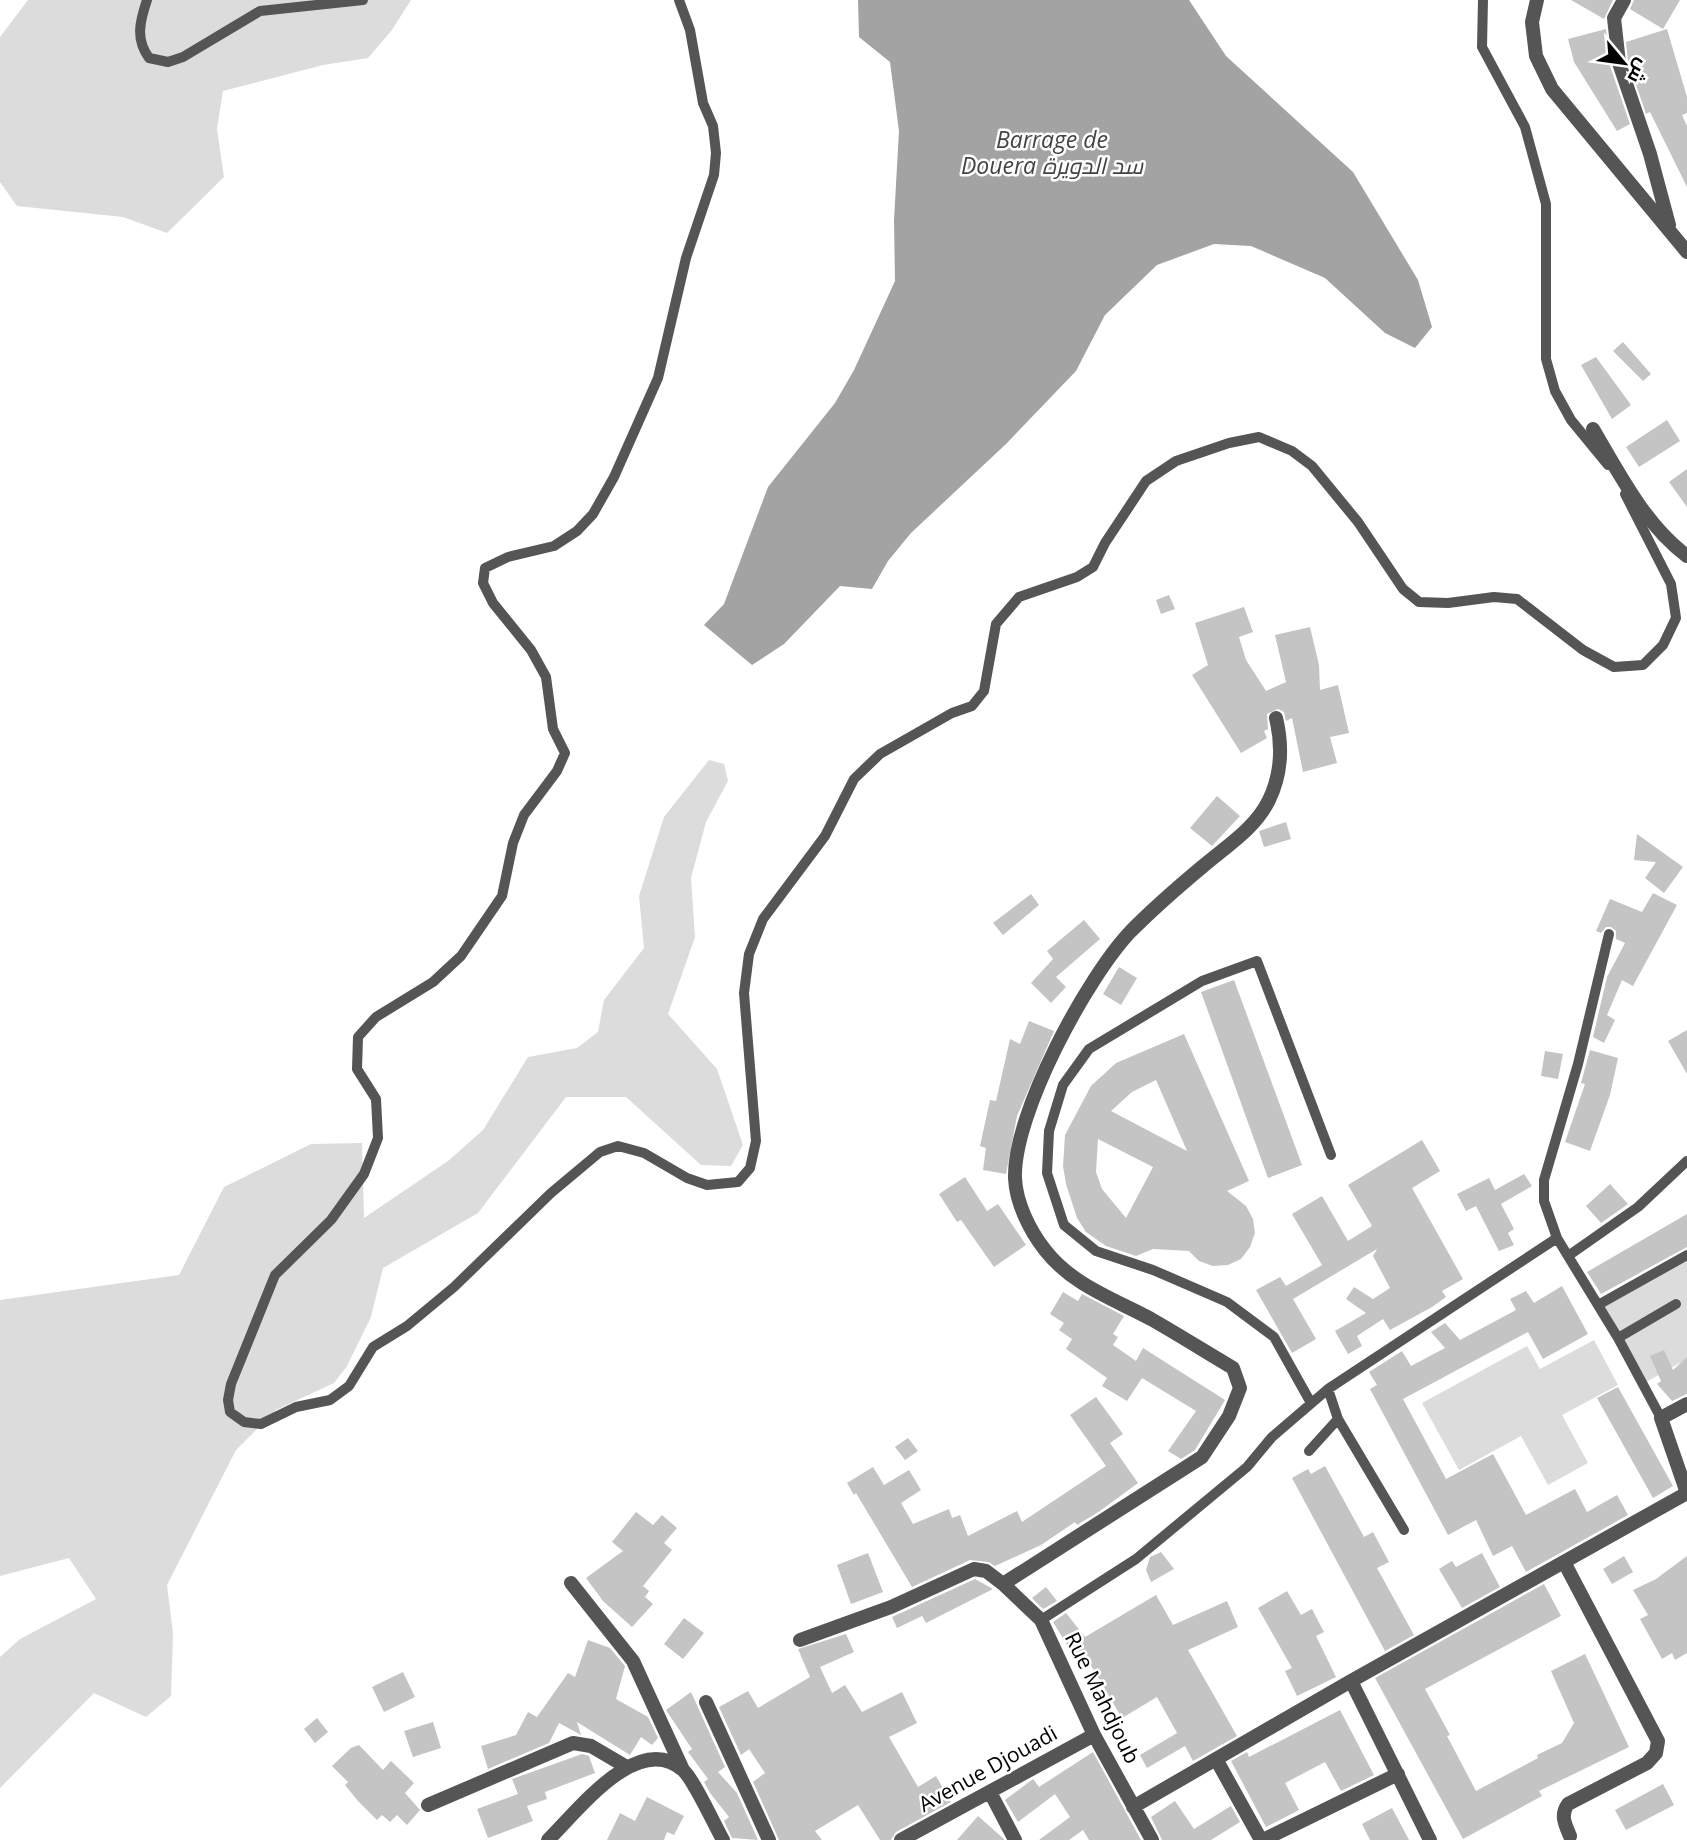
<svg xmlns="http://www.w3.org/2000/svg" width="1687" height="1840" viewBox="0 0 1687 1840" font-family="'Open Sans',Cairo,sans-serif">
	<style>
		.green { fill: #dcdcdc }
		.water { fill: #a3a3a3 }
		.building { fill: #c4c4c4; fill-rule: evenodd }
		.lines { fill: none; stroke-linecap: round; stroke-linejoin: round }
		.service { stroke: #555; stroke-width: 10 }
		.minor { stroke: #555; stroke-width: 14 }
		.tertiary { stroke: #555; stroke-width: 14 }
		.labels { text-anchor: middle; stroke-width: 5; stroke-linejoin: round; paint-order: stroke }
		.street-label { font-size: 21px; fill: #000; stroke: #fff }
		.water-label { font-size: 23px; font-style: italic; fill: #444; stroke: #fff }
	</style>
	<rect width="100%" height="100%" fill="#fff"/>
	<path class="green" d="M28 0H411L392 30 368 58 323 65 223 91 217 129 224 177 167 233 123 217 17 206 0 182V37Z
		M709 760 724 764 728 781 706 822 691 878 695 937 668 1014 717 1069 743 1145 731 1166 701 1165 626 1097H566L478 1213 383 1268 371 1317 347 1366 334 1383 276 1410 236 1450 167 1585 173 1633 171 1696 146 1717 94 1693 0 1788V1657L20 1639 96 1599 69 1558 0 1576V1300L179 1275 224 1187 311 1144 362 1143 364 1218 448 1161 483 1130 528 1057 577 1048 598 1032 604 1000 644 948 639 896 664 817Z
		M1687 1260V1359L1646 1382 1604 1307Z
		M1594 1340 1618 1385 1562 1415 1588 1463 1548 1485 1521 1436 1459 1470 1422 1403 1527 1346 1540 1369Z"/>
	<path class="water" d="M858 0H1189L1226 56 1353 172 1418 280 1432 327 1415 348 1385 333 1325 278 1251 246 1214 244 1157 265 1105 315 1076 371 1006 444 911 533 888 561 872 589 840 586 784 644 752 665 704 625 724 604 768 487 835 403 854 370 895 281 894 220 899 131 890 62 859 37Z"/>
	<path class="building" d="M1571 0H1613L1604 19Z
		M1634 0H1680L1663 29 1630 9Z
		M1606 29 1610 66 1630 124 1617 131 1574 62 1568 39Z
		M1667 29 1687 97V113L1682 115 1687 126V187L1650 112 1646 114 1628 61 1626 42Z
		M1623 342 1651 374 1643 381 1613 351Z
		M1596 357 1631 405 1612 419 1581 365Z
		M1667 420 1680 441 1639 467 1626 447Z
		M1687 469V507L1669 482Z
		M1169 595 1175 609 1161 614 1156 600Z
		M1244 607 1253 632 1239 637 1246 660 1266 691 1286 682 1275 635 1310 627 1319 665 1320 690 1338 685 1349 733 1330 737 1337 763 1303 772 1292 718 1286 721 1284 712 1278 709 1267 714 1268 729 1264 731 1267 738 1241 753 1192 675 1208 665 1195 623Z
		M1217 796 1240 816 1212 846 1190 828Z
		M1286 822 1291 839 1264 847 1259 831Z
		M1637 834 1683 867 1664 893 1645 878 1656 862 1634 860Z
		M1653 893 1677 905 1633 986 1622 980 1607 1015 1615 1020 1604 1043 1593 1037 1607 977 1625 943 1616 939V931L1611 927H1606L1601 933 1596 931 1610 899 1642 912Z
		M1031 894 1039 905 1003 935 993 923Z
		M1084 920 1100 939 1056 977 1066 987 1051 1003 1031 983 1053 959 1047 951Z
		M1119 967 1137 978 1121 1005 1103 994Z
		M1234 980 1302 1165 1268 1178 1201 992Z
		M1029 1021 1054 1031 1017 1116 1006 1174 983 1170 986 1148 980 1146 990 1100 996 1101 1010 1039 1020 1044Z
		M1687 1030V1074L1668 1041Z
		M1184 1034 1249 1181 1227 1191 1246 1206 1253 1219 1255 1233 1250 1247 1241 1259 1228 1265 1213 1266 1199 1261 1189 1251 1153 1249 1136 1256 1106 1246 1086 1232 1077 1218 1066 1184 1063 1166 1065 1135 1091 1086 1116 1063ZM1156 1080 1187 1151 1111 1111 1132 1092ZM1098 1139 1153 1167 1126 1218 1102 1189 1096 1172Z
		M1590 1050 1618 1058 1610 1095 1590 1151 1565 1142 1585 1084 1581 1083Z
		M1545 1051 1563 1054 1558 1079 1541 1076Z
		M1422 1140 1440 1171 1412 1188 1463 1279 1442 1291 1446 1297 1432 1307 1390 1330 1383 1319 1357 1336 1362 1346 1348 1354 1335 1331 1366 1313 1346 1299 1354 1287 1373 1299 1390 1288 1373 1256 1377 1249 1293 1299 1316 1339 1292 1353 1256 1290 1280 1277 1286 1286 1322 1265 1292 1214 1322 1196 1348 1241 1372 1226 1348 1185Z
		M1524 1174 1532 1186 1501 1204 1514 1229 1508 1233 1514 1245 1499 1251 1476 1206 1466 1211 1457 1194 1489 1178 1495 1190Z
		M965 1177 987 1211 998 1204 1026 1245 994 1267 961 1220 957 1222 939 1194Z
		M1610 1184 1628 1204 1601 1223 1586 1206Z
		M1687 1214V1247L1601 1294 1587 1272Z
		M1562 1286 1588 1334 1543 1359 1528 1332 1403 1399 1446 1479 1493 1454 1526 1515 1575 1489 1587 1512 1617 1495 1628 1515 1526 1572 1512 1546 1493 1556 1476 1520 1448 1535 1370 1389 1377 1385 1369 1372 1402 1351 1411 1366 1445 1348 1431 1332 1445 1323 1460 1340 1516 1310 1510 1299 1526 1291 1534 1303Z
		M1063 1292 1078 1301 1082 1294 1124 1316 1113 1334 1118 1337 1113 1345 1136 1361 1143 1348 1225 1400 1195 1450 1181 1459 1168 1451 1196 1411 1142 1378 1127 1401 1102 1386 1107 1378 1066 1349 1072 1339 1059 1330 1064 1323 1050 1314Z
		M1664 1350 1673 1370 1687 1357V1394L1672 1401 1657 1384 1661 1381 1650 1356Z
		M1618 1387 1673 1486 1653 1498 1597 1398Z
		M1096 1397 1123 1434 1110 1443 1138 1483 1100 1511 1077 1525 1075 1522 1041 1545 995 1566 988 1562 970 1560 912 1587 856 1493 854 1495 847 1483 873 1467 884 1485 909 1470 921 1490 901 1503 913 1524 949 1509 952 1518 960 1515 968 1536 1017 1511 1022 1522 1106 1466 1070 1415Z
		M908 1438 918 1451 905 1460 895 1447Z
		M1325 1466 1364 1537 1373 1532 1389 1562 1377 1568 1414 1635 1385 1651 1292 1478 1308 1469 1311 1474Z
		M636 1512 653 1525 662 1515 677 1528 664 1543 672 1550 643 1586 649 1591 645 1597 653 1604 632 1627 603 1601 586 1578 623 1551 612 1542Z
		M1161 1552 1174 1569 1151 1582 1146 1570 1150 1557Z
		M868 1553 883 1592 851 1604 837 1565Z
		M1482 1553 1500 1587 1462 1608 1439 1569 1452 1561 1456 1567Z
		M1624 1556 1633 1572 1612 1584 1603 1569Z
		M1687 1556V1653L1675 1660 1672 1653 1662 1659 1640 1619 1648 1615 1633 1590 1656 1579Z
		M975 1579 993 1589 926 1623 922 1616 897 1628 892 1617Z
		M1544 1584 1561 1616 1425 1689 1450 1735 1447 1736 1476 1791 1538 1758 1537 1755 1562 1743 1574 1723 1551 1671 1585 1654 1629 1747 1539 1791 1542 1796 1463 1839 1375 1678Z
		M1046 1587 1057 1601 1043 1609 1032 1598Z
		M1287 1591 1301 1615 1312 1609 1324 1632 1316 1636 1336 1677 1297 1696 1285 1671 1292 1668 1258 1608Z
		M1156 1595 1173 1625 1227 1601 1238 1627 1188 1650 1237 1736 1193 1761 1185 1746 1147 1768 1140 1755 1177 1733 1157 1697 1122 1718 1083 1652 1075 1658 1053 1622 1066 1613 1085 1637Z
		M684 1618 704 1633 683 1659 664 1644Z
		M846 1634 854 1652 820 1667 832 1693 845 1685 862 1712 902 1692 917 1723 889 1737 918 1787 936 1776 951 1802 896 1832 891 1840H880L858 1805 815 1831 822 1840H779L753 1782 765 1773 749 1749 741 1755 719 1707 748 1691 758 1708 810 1677 798 1649Z
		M588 1640 610 1648 625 1666 616 1699 648 1717 658 1738 652 1745 641 1737 630 1755 577 1722 581 1735 559 1723 549 1743 488 1769 481 1746 516 1735 528 1712 537 1717 568 1673 575 1677Z
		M403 1672 415 1697 384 1712 372 1687Z
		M691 1692 725 1767 718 1772 737 1793 758 1840 732 1838 724 1821 729 1817 710 1793 704 1782 708 1779 688 1752 692 1749 666 1710Z
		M1340 1710 1374 1775 1341 1791 1325 1762 1285 1783 1299 1810 1266 1827 1231 1761 1247 1752 1249 1757Z
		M317 1718 328 1732 315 1743 304 1729Z
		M433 1722 441 1748 413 1757 404 1731Z
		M359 1745 383 1770 391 1761 414 1783 405 1793 420 1810 407 1825 397 1815 390 1822 382 1815 377 1820 358 1801 345 1785 348 1782 332 1766 351 1748Z
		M1093 1752 1141 1840H1089L1083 1830 1069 1840H1039L1070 1817 1055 1794 1018 1822 1005 1800 1033 1779 1039 1787Z
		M582 1754 589 1756 595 1773 545 1792 547 1799 527 1806 533 1821 488 1838 477 1809 518 1794 512 1779Z
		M1663 1784 1674 1805 1626 1830 1615 1810Z
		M647 1797 684 1816 674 1835 667 1832 664 1840H607L620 1813 635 1821Z
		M1175 1801 1194 1829 1231 1806 1240 1822 1211 1840H1162L1151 1817Z
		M1392 1808 1409 1840H1370L1362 1824Z
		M978 1816 1004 1839V1840H957Z"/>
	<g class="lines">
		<path class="service" d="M147 0C140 21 135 39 149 58L168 62 183 57 260 11 363 0
			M679 0 690 30 703 103 713 126 716 153 714 175 686 258 658 378 614 477 593 514 577 531 554 546 508 557 485 568 483 583 493 603 531 650 546 677 553 729 565 753 557 771 524 815 513 843 502 896 461 956 433 982 376 1017 358 1037 357 1069 376 1099 378 1138 364 1174 331 1220 275 1275 231 1384 228 1400 230 1412 244 1422 261 1424 296 1407 330 1400 349 1386 373 1347 407 1326 454 1287 551 1193 600 1152 618 1146 644 1153 687 1178 707 1185 738 1182 750 1168 756 1141 744 993 749 954 763 919 825 836 854 779 880 754 952 713 972 706 984 691 996 624 1019 597 1077 577 1093 567 1105 543 1146 481 1176 461 1229 443 1259 437 1292 451 1312 466 1358 522 1403 589 1419 602 1448 603 1494 597 1517 599 1583 650 1614 667 1643 665 1663 645 1676 618 1671 584 1625 494
			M1483 0 1482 47 1525 127 1546 204V359L1555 391 1571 420 1608 465
			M1557 1238 1544 1201V1180L1578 1064 1609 934
			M1568 1256 1638 1207 1687 1161
			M1598 1305 1687 1255
			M1618 1338 1676 1304
			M1328 1389 1338 1419 1404 1530
			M1311 1403 1274 1337 1227 1302 1153 1270 1096 1251 1064 1225 1047 1173 1049 1131 1063 1085 1089 1049 1202 981 1257 961 1331 1155
			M1309 1451 1338 1419
			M1041 1620 1136 1559 1247 1467 1272 1437 1328 1389 1557 1238 1618 1338 1661 1418"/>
		<path class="minor" d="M1537 0 1532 22 1536 56 1552 89 1687 252
			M1624 0 1614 18 1619 63 1650 154 1669 225
			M1593 429C1619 473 1645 525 1687 556
			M1564 1562 1658 1741 1656 1753 1647 1763 1568 1804C1560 1815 1565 1824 1570 1836
			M571 1583 633 1661 683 1770
			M1003 1584 1202 1457 1229 1416 1240 1388 1233 1368C1206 1352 1179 1335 1151 1319 1114 1299 1072 1285 1045 1250 1030 1231 1016 1203 1015 1178 1013 1114 1087 977 1131 931 1153 909 1178 887 1202 867 1225 847 1255 829 1269 800 1282 773 1283 747 1276 718
			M800 1640 891 1607 974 1569 986 1571 1003 1584 1041 1620 1094 1735 1152 1840
			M1351 1681 1430 1840
			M706 1702 769 1840
			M1216 1759 1261 1840
			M991 1794 1015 1840
			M428 1805 573 1743 591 1746 625 1766
			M1133 1807 1351 1681 1687 1493
			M548 1840C577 1812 638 1730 683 1770 694 1780 714 1824 723 1840
			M901 1840 1094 1735
			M1263 1840 1398 1774"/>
		<path class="tertiary" d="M1687 1404 1661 1418 1687 1493"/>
	</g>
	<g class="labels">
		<g class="street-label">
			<text transform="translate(1102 1698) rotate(64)" y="7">Rue Mahdjoub</text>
			<text transform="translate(988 1769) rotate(-29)" y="7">Avenue Djouadi</text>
		</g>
		<g class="water-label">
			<text x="1052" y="148">Barrage de<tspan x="1052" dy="26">Douera سد الدويرة</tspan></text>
		</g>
	</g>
	<g transform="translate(1624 63) rotate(119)" stroke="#ffffff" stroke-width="5" paint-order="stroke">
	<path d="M0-5L12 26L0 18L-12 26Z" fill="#000000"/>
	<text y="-10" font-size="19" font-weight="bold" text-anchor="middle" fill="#000000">ش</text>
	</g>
</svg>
